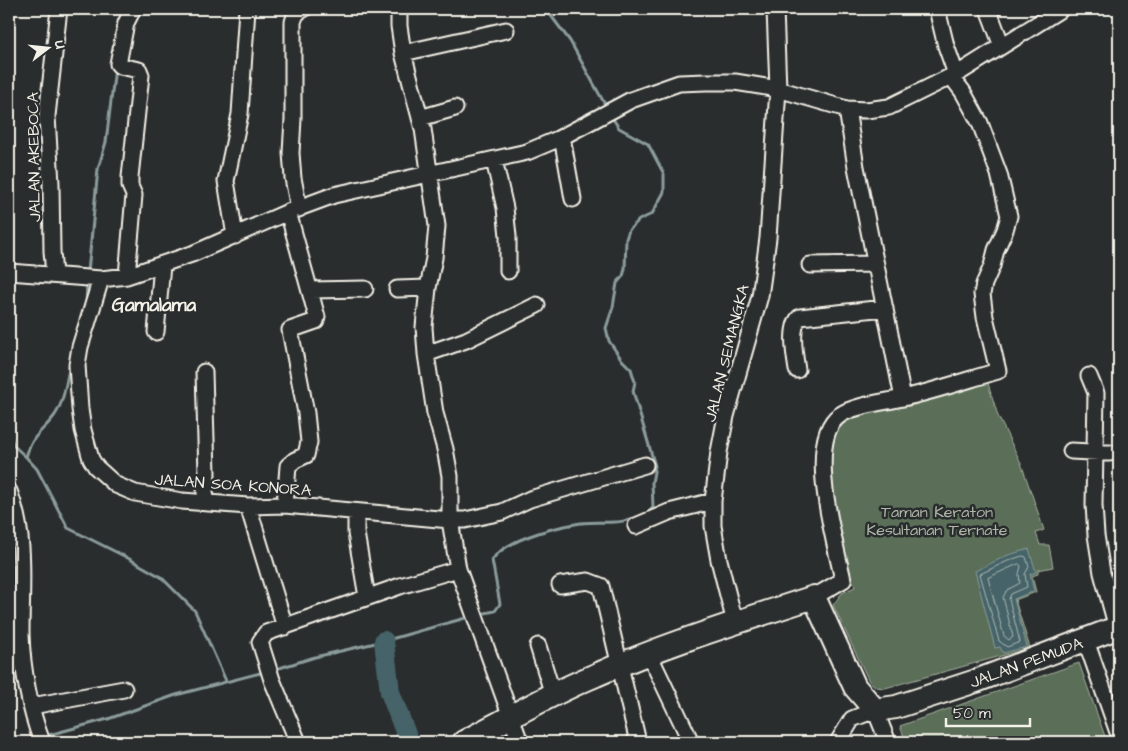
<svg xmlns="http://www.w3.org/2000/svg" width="1128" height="751" viewBox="0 0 1128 751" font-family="'Architects Daughter',sans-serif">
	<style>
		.green { fill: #5a6e59; stroke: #a7b0a0 }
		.water { fill: #456368; stroke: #8b9c9b }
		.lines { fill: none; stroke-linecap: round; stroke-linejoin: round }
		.shore { stroke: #aeb8b5; stroke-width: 1 }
		.stream { stroke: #8b9c9b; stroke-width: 3 }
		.river { stroke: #456368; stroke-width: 20 }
		.minor-casing { stroke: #f4f1e8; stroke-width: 19 }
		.highway-casing { stroke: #f4f1e8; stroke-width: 26 }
		.minor { stroke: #2a2d2e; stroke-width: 15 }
		.highway { stroke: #2a2d2e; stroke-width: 22 }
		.labels { text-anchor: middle; stroke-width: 5; stroke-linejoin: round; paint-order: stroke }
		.street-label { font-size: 16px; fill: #f4f1e8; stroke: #2a2d2e }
		.park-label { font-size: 16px; fill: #afb6a8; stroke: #2a2d2e }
		.quarter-label { font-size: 19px; font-weight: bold; fill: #f4f1e8; stroke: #2a2d2e }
	</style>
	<rect width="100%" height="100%" fill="#2a2d2e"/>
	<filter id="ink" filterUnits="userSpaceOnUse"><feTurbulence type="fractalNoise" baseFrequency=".02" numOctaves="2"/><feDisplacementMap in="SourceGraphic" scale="10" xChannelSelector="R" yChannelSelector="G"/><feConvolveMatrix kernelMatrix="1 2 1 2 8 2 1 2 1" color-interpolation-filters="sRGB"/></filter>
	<g filter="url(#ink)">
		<path class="green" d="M987 380 998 416 1021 463 1044 530 1036 533 1040 545H1049L1053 567 1038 570V574L1032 576 1036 592 1015 600 1030 648 885 688 876 687 869 681 833 605 842 593 855 587 842 549 833 510 829 457 836 426 843 418Z
			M1079 663 1107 742H906L900 726Z"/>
		<path class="water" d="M1029 549 1036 572 1030 574 1034 591 1014 599 1027 647 1003 653 1000 647 995 648 975 571 1008 555Z"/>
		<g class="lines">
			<path class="shore" d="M1023 556 1026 557 1029 567 1025 574 1027 587 1011 594 1009 599 1020 642 1007 647 999 641 980 574 1010 560Z
				M1019 564 1021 566 1019 574 1020 583 1007 590 1003 597 1013 637 1009 640 1004 636 988 578Z"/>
			<path class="stream" d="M546 9 570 41 607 108
				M611 116 619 128 648 144 664 174V192L652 214 639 220 629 230 626 239 625 269 623 276 617 283 613 307 606 328 609 341 622 360 631 369 635 382 633 391 655 466 652 483 653 507 647 514
				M88 272 98 169 106 142 115 68
				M86 305 87 281
				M71 359C67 376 65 400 55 415 42 433 33 433 26 457L37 469 68 528 126 557 161 577 195 611 226 681
				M9 433 14 446 26 457
				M480 614 495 611 500 604 492 560C505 540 552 528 575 524 588 521 601 523 614 522 622 522 629 520 637 518
				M273 670 315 657 384 641 469 617
				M45 736 108 719 176 695 264 672
				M25 742 36 738"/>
			<path class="river" d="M384 641 390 692 409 742"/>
			<defs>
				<path id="minor" d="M399 9V26L403 53 423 129 437 226 434 258 428 288 424 327 426 354 435 413 445 449 450 476V520L458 569 520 742
					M937 9 946 46 956 74
					M988 9 1002 46
					M403 53 506 30
					M847 109 856 167 903 398
					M420 118 455 108
					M562 137 573 199
					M494 160 505 208 508 236V271
					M299 209 293 178 291 153 293 119V22C295 15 297 11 304 9
					M235 236 226 181 240 114 247 9
					M810 265 876 264
					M9 272 101 279 127 276 192 254 288 212 334 195 527 152 558 139 631 100 679 83 706 82H735L778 89 847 109 866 110 889 107 962 71 1061 9
					M54 275 52 251 51 184 47 116 59 9
					M127 276 134 195 130 186V177L141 75 139 70 120 66 118 64 126 23 133 9
					M101 279 80 347 77 365 80 409 83 430 91 459 96 467 116 485 135 493 182 501 248 506 285 505 450 520H465L502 512 530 499 645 465
					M397 289 428 288
					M311 290 365 289
					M156 332 162 265
					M426 354 466 340 537 305
					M797 370C795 357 789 327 800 317L885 308
					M204 372 207 474 205 492 207 503
					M1089 376 1096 393 1094 505 1096 535 1102 573 1117 628
					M1071 451 1110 453
					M9 491C27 537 21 586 21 634 22 669 30 710 42 742
					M285 505 288 466 295 460 306 455 309 442 306 413 290 330 316 321 317 317 288 212
					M248 506 285 627
					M356 512V533L367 597
					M636 526 669 512 713 501
					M560 585 588 581 601 586 638 742
					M814 597 843 580C836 545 804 439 840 415 854 405 886 402 903 398 935 391 967 380 998 371L985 317 982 294 984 284 992 266 996 250 1005 230 1009 216 999 174 980 123 963 92 951 76
					M738 622 732 611 719 560 713 526V501L719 452 726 416 760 296 763 275 768 238 778 89 775 9
					M1086 641 1119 735
					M538 646 553 695
					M649 654 691 742
					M32 706 124 689
					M298 742 272 680 260 642 266 633 400 586 458 569
					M838 742 852 719 875 710 888 742"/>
				<path id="highway" d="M464 742C507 719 550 694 596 675 666 644 741 621 814 597L855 687 875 710 896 707 976 681 1119 627"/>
			</defs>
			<use href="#minor" class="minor-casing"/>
			<use href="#highway" class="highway-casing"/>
			<use href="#minor" class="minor"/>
			<use href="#highway" class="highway"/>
		</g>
	</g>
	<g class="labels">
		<g class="street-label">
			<text transform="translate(33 157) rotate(-91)" y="6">JALAN AKEBOCA</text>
			<text transform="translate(726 353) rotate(-76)" y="6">JALAN SEMANGKA</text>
			<text transform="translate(233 484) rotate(4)" y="6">JALAN SOA KONORA</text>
			<text transform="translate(1026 662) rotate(-20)" y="6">JALAN PEMUDA</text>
		</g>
		<g class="park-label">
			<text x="937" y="517">Taman Keraton<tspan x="937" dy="18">Kesultanan Ternate</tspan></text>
		</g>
		<g class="quarter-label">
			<text x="154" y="311">Gamalama</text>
		</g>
	</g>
	<rect width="1128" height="751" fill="none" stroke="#2a2d2e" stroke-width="30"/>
	<rect x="15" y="15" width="1098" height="721" fill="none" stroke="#f4f1e8" stroke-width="2" filter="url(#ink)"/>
	<g transform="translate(48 48) rotate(74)" stroke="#2a2d2e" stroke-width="4" paint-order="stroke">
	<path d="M0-4L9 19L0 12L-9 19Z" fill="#f4f1e8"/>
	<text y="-8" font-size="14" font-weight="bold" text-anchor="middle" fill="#f4f1e8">U</text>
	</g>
	<path d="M946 718v8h84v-8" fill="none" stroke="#f4f1e8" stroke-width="2.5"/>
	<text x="953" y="718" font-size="15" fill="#f4f1e8" stroke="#2a2d2e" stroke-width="4" paint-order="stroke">50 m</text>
</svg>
